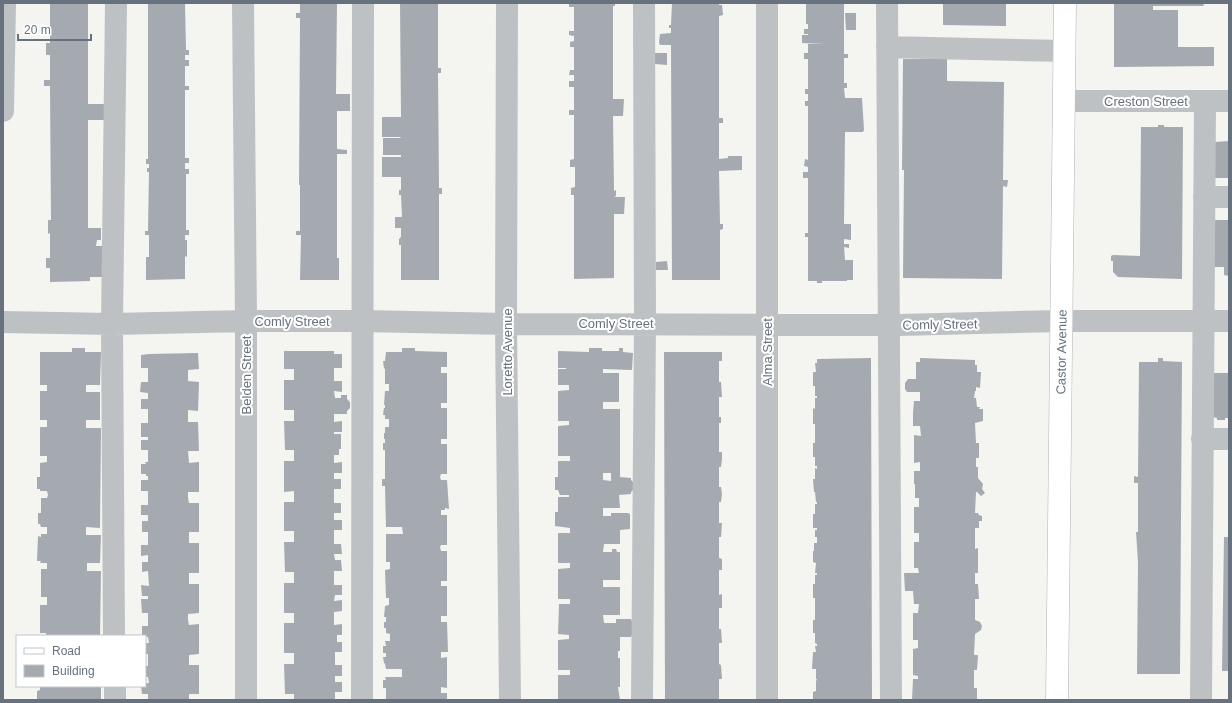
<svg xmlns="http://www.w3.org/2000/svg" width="1232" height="703" viewBox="0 0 1232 703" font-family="Helvetica,sans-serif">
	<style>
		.building { fill: #a4aaaf; fill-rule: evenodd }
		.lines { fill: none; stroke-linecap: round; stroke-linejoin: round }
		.major-casing { stroke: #b0b3b7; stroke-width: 23 }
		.minor { stroke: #bec1c4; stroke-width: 22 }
		.major { stroke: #fff; stroke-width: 22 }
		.labels { text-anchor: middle; stroke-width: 4; stroke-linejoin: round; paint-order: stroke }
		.street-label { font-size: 13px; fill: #67727e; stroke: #fff }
	</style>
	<rect width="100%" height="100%" fill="#f4f4f1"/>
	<path class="building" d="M50 3H88V104H107V120H88V228H101V240H97L96 246H102V277H90V281L50 282V268H46V258H50V233L48 234V220H51L50 86H44V80H50V55H46V43H50Z
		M148 3H185L186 50H189V55H185V60H189V66H185V86H189V90H185V158H189V163H185V169H189V174H186V230H189V235H185V240H187V257L185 256V279L146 280V257H149V235H145V231H148L149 172H147V168H149V164H146V159H148Z
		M300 3H337L336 94H350V111H337V149L347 150V154H337V258H339V280H300L301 235H296V231H300V185H299L300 21V18H296V13H300Z
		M400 3H438V68H441V73H438L439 188H442V194H439V280H401V245H399V239L401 237V228H395V217H402L401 195H399V190H401V177H382V157H401V155H383V138H401L400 137H382V117H401Z
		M569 3H615V6H613V99H624L623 116H613L614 191 616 190V196L614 197H625L624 214H614V278L574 279V195H571V188L575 187V167H570V160L574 159V115H569V110H574V87H569V81H574V75H569L570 70H574V47H570V42L574 41V36L569 35V31H574V7H569Z
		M672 3H719V5H722L723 15 719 16V118H723V123H719V159L728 158V156H742V170L719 171 720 224H723V229L720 230V280H672L671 45H660L659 42 660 34 671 33V28H669V25H671Z
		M806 3H844V54H848V58H844V83H847V88H844L845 98H862L864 130 863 132H845L844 224H851V240L844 239V244H849V248L844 247 845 260H853V280H847V281H822V283H817V281H808V237H805V233H808V178H803V172H808V167L804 166 805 159 808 160V106H805V101H808V94H805V89H808V59H804V53H808V44H824L802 43V35H808V34H804V29H808V24H806Z
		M943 3H1006V26L943 25Z
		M1114 3H1203L1204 6H1153V10H1178V47H1214V66L1114 67Z
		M845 13H856V30H846Z
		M655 53H667V65L655 64Z
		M903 59H947V81L1004 82 1003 180H1008L1007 187 1003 186 1002 279 903 278 904 170H902Z
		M1158 125H1164V127H1183L1182 279 1118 277 1113 272V261H1111V256L1113 255 1140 256 1141 127H1158Z
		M1229 141V178H1215V142Z
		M1214 220H1229V276L1224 275V267H1214Z
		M667 261 668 270H656V262Z
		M72 348H85V352H101L100 385H86V392H100V420H86V428H101L100 528 86 527V535H101L100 563H87V571H101L100 636H46V633H40V605H47V597H41V569H47V563H40L41 561H37L38 536 41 537V534H47V527H41L40 524H38V513H41V498H47L48 495 47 491H40V489H37V477H40V463L47 462V456H40V427H47V420H40V391H47V385H40V352H72Z
		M402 348H415V351L447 352V367H441V373H447V403H441V408H447V439H441V444H447V474H441L440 477 441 480H447L449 509 445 508V510H441V515H447V545H441L440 547 441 551H447V581H441V586H447V616H441V622H447L448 652H441V658L447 657V688L441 687V693H447V700H386V688H383V680H386L385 677H402V669H386L385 664 384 663 383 657H386V653H383V646H386L385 641H390V634L386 633V628H384V622H386V617H384L385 606 389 605V598H386L385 570 390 569V562H386V534H403L402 527H386L385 486H382V479H385V450H383V443H385V439H384V433H385V427H389V419H385V415H383L384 408H385V405H384L385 391H389V384H385V369L384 368 383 361H385L386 352H402Z
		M589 348H602V351H619V348H623V352L633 353 632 370 603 369V373H619V402H603V409H620V477L631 478V480L633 482 634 489 631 492V494L619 495 620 508H603V516H611V513H628L630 514V529L620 530V544H604L603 552H612V549H616L617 552H620V580H603V587H620V615H603L604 623H616V619H631L633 624V633L631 637H620V651H618V658H620V687H618L620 700H558V675H570V670H558V640L569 639V635L558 634 559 604H570V599H558V569L570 568V563H558V533H570V528L555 526V512H558V497H569V495H560L558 490H555V477H558V461H570V456H558V426L569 425V421H558V391L569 390V385H558V369H566V368H558V351L589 352ZM603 473H611V481L603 480Z
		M284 351H334V354H342V368H334V381H342V392L334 391 335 398H341V395H347V399L350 402V408L347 411V414H334V422L342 421V432H334V434H341V449H339V455H334V463L342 462V473H334V479H341V489H334V503H341V513H334V520H342V530H334V544H341L342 554H334L335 560H341L342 571H334V585H342V595H335L334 601 342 600V611L334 612V625L342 624V635H337V642H342V652H335V665H342V676H335V682H342V692H335V700H294V694H285L284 664H294V653H284V623H294V613H284V583H294V572H285L284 542H294V531H284V502H294V491L284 492V461H294V450H285L284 421H294V410H284V380H294V369H284Z
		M664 352H722V361H719V382H721L722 397H719V417H721V423H719V452H722V459L721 467H719V487H721L722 494 721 502H719V523H722L721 537H719V558L722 559V570H719V595L722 594V608H719V629H721L722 643H719V664L721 665 722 679H719V700H665Z
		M198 353 199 369 188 370V381L199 382 198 411 188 410V422H198L199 451H188L189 463 199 462V492H188V498L189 503H199V532H189V543H199V573H189V584H199V613L188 614V620L189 625 199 624V654L189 655V665H199V694H189V700H148V694H142L141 686H145V683H149L148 677H145V666H148V654H145V643H149L148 637 142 636V626H148V613H142L141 599H148V596H142L141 585 149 586 148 571 142 572V562H148V555L141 556V545H148V532H142V521H148V515H141V505H148V491H141V480H148V476H146V474H141V464H146L145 462H148V450H141V440H148V437H141V423H148V409H141V399H148V393L140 392 141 382H148V368H141V355L149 354Z
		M871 358 872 700H813V692L816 691V681L817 679H816V669H812L813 652H816L815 646H817V644L815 643V633H813V620H815V598H813V584H815V575H817V573H815L816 563 813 562V551H814V543H817V537H815V530H817V528H813V514H815V504H817V502H816L815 492H814L813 479H815V468L817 469V466H815V457H813V443H815V424H813V408L815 409V398H817V396H815V386H813V372H816L815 363H817V359Z
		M920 358 975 360V365H977V372H981L980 388 976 387V391H975L974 398H976L977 407H980L979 409H983V421L975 423 976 443H979V458H976V467H978V478L983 484 982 489 985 493 981 496 977 492H976L975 513H978L979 515 982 516V521H979V528H975V549L978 548V573H975V584H978L979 599H975V620L980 622 982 626 981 630 975 634 974 655H978L977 670H974V688H977V700H912L913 679H918V676L913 675V649L918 648V640H913V613H918L919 604H914L913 591H905L904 573H919L918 568H914V542H919V533H914V507H919V498H915V484H914V471H920V462L914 463V435L921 436 920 426H913V413L914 401H920V392H907L905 389V383L908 379H916V362H920Z
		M1158 358H1163V361L1182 362 1180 674H1137L1138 562 1136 532H1138V483H1134V476L1138 477 1139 362H1158Z
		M1213 373H1229V418H1225V420H1217V418L1213 417Z
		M1224 537H1229V671H1222Z
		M40 686H101V700H37V691L40 690Z"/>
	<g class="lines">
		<defs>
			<path id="major" d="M1057 700 1065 3"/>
		</defs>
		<use href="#major" class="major-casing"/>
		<path class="minor" d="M243 3 246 321V700
			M507 3 506 324 510 700
			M887 3 891 700
			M887 47 1065 51
			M1064 101H1229
			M3 111 5 3
			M1204 197H1229
			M3 322 112 324 246 321H363L506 324 899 325 1061 321H1229
			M1202 439H1229
			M114 636 112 324 116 3
			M115 686V700
			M362 700 363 3
			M642 700 645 323 644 3
			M767 700V3
			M1201 700 1205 101"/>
		<use href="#major" class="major"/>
	</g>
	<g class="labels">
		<g class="street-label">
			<text x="1146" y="106">Creston Street</text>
			<text x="292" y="326">Comly Street</text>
			<text x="616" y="328">Comly Street</text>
			<text transform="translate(940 324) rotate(-1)" y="5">Comly Street</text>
			<text transform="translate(507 352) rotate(-90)" y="5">Loretto Avenue</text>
			<text transform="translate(767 352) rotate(-90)" y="5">Alma Street</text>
			<text transform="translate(1061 352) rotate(-89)" y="5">Castor Avenue</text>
			<text transform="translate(246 375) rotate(-90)" y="5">Belden Street</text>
		</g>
	</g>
	<rect width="1232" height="703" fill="none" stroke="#67727e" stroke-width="8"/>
	<rect x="16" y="635" width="130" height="52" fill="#ffffff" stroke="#c2c7cb"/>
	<rect x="24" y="648" width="20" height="6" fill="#ffffff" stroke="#c2c7cb"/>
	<text x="52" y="655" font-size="12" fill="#67727e">Road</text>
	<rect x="24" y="665" width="20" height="12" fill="#a4aaaf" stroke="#c2c7cb"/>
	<text x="52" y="675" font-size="12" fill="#67727e">Building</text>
	<path d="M18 34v6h73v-6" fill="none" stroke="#67727e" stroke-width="2"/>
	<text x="24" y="34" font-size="12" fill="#67727e" stroke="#ffffff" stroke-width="3" paint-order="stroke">20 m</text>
</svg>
